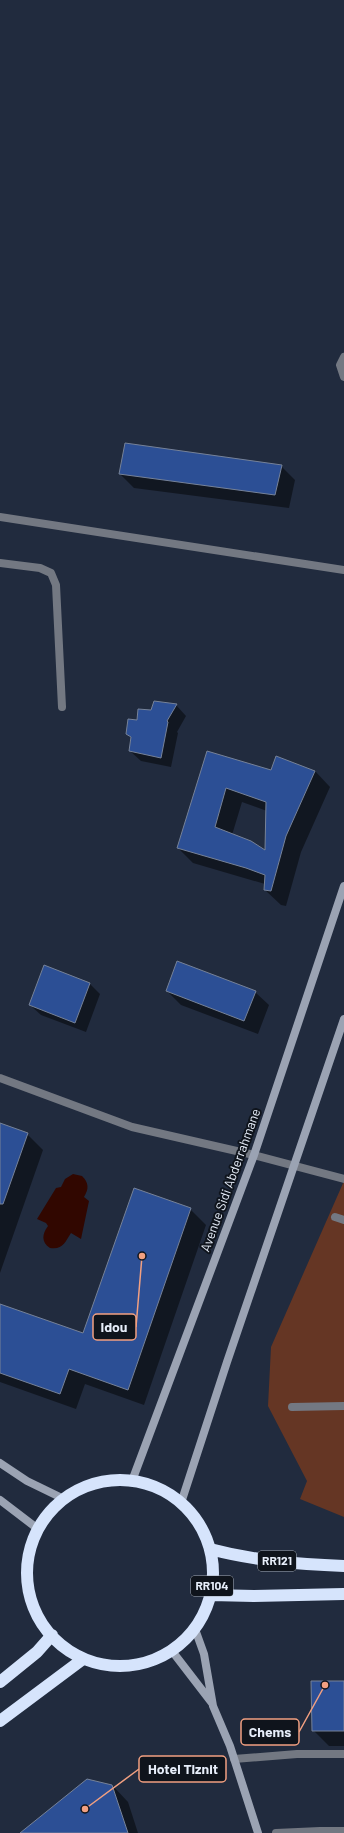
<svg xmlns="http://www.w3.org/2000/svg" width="344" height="1833" viewBox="0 0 344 1833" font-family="Barlow,sans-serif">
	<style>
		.green { fill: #653624 }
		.water { fill: #310700 }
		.shadow { fill: #0007; fill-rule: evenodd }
		.building { fill: #2c4f95; stroke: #768298; fill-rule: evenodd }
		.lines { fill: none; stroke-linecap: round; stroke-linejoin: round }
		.lane { stroke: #737882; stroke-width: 8 }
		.street { stroke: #737882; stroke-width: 8 }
		.secondary { stroke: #9ba3b3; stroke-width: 8 }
		.highway { stroke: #d6e4fc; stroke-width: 12 }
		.labels { text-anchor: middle; stroke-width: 4; stroke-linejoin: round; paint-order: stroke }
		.shield { fill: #0f141c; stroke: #a6adb7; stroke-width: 1 }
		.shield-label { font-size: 12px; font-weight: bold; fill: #e7eefa }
		.street-label { font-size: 13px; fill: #e7eefa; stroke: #0f141c }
		.leader { fill: none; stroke: #f2a081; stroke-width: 1.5 }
		.callout-dot { fill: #f2a081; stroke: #0f141c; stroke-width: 1.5 }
		.callout { fill: #0f141c; stroke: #f2a081; stroke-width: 1.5 }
		.callout-label { font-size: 14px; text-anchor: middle; font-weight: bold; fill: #e7eefa }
	</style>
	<rect width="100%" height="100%" fill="#212b3e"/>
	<path class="green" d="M344 1181V1517L300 1499 307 1481 268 1406 271 1347Z"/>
	<path class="water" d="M73 1174 82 1176C89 1183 89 1189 84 1197L89 1201 81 1239 71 1233C65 1242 63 1250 50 1248 41 1242 42 1234 48 1226L46 1223 37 1219 56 1188 61 1187 65 1179Z"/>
	<path class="shadow" d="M281 466 295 480 289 508 134 488 120 474Z
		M155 702 176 705 186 716 177 732 178 733 171 767 141 761 130 751 132 739 127 734 138 721 151 711Z
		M208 752 271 771H315L330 787 301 852 286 906 281 905 265 890V884L193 863 178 848ZM242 802 267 811 266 852 232 835Z
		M89 983 100 994 86 1032 41 1015 30 1005Z
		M167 991 255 992 269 1005 258 1034 181 1005Z
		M0 1124 27 1134 43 1150 0 1273Z
		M190 1209 206 1225 144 1405 85 1384 76 1409 0 1382V1305L84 1335Z
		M344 1682V1746H329L313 1730Z
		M112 1785 128 1802 138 1833H22Z"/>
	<path class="building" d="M125 443 282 465 275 495 119 474Z
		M154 701 177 704 167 721 168 722 161 758 129 751 131 737 126 734 128 719 137 720 138 709 151 710Z
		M207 751 271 770 276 756 315 771 286 836 271 891 264 890 265 875 246 868 177 848ZM226 788 266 802 265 850 251 841 215 827Z
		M177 961 256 991 244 1021 166 991Z
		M44 965 90 983 75 1023 29 1005Z
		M0 1123 28 1133 3 1204H0Z
		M134 1188 191 1208 128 1390 69 1369 60 1394 0 1373V1304L83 1333Z
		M311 1681H344V1731H312Z
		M87 1779 112 1785 128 1833H20Z"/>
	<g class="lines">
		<path class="lane" d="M0 563 40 568 51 573 56 585 62 707
			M0 1078 132 1127 254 1155 344 1179"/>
		<path class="street" d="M344 357 340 365 344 377
			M0 517 344 570
			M335 1217 344 1220
			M292 1407 344 1406
			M234 1759 297 1754H344
			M320 1831H344
			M276 1833 320 1831 321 1833"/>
		<path class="secondary" d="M0 1463 27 1481 64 1499
			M132 1481 254 1155 344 886
			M0 1500 38 1529
			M181 1503 227 1362 344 1019
			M195 1629 204 1654 213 1706 230 1746 258 1833
			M172 1651 212 1703"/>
		<path class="highway" d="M27 1573a93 93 0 1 1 186 0a93 93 0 1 1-186 0Z
			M210 1549C255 1561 299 1564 344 1566
			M211 1595 254 1596 344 1594
			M0 1682 37 1652 52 1635
			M0 1721 83 1659"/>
	</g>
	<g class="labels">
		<g class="shield">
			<rect x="258" y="1551" width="38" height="20" rx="3"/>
			<rect x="191" y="1576" width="42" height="20" rx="3"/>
		</g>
		<g class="shield-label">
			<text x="277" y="1565">RR121</text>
			<text x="212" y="1590">RR104</text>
		</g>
		<g class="street-label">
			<text transform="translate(230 1180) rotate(-70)" y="5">Avenue Sidi Abderrahmane</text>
		</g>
	</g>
	<path class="leader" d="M142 1256L136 1327M325 1685L299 1732M85 1809L139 1769"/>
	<g class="callout-dot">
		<circle cx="142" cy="1256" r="4"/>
		<circle cx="325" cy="1685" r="4"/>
		<circle cx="85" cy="1809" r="4"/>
	</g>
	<g class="callout">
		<rect x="93" y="1314" width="43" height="26" rx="4"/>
		<rect x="241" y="1719" width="58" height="26" rx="4"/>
		<rect x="139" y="1756" width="87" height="26" rx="4"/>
	</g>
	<g class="callout-label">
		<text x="114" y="1332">Idou</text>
		<text x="270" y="1737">Chems</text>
		<text x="183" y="1774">Hotel Tiznit</text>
	</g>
</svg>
